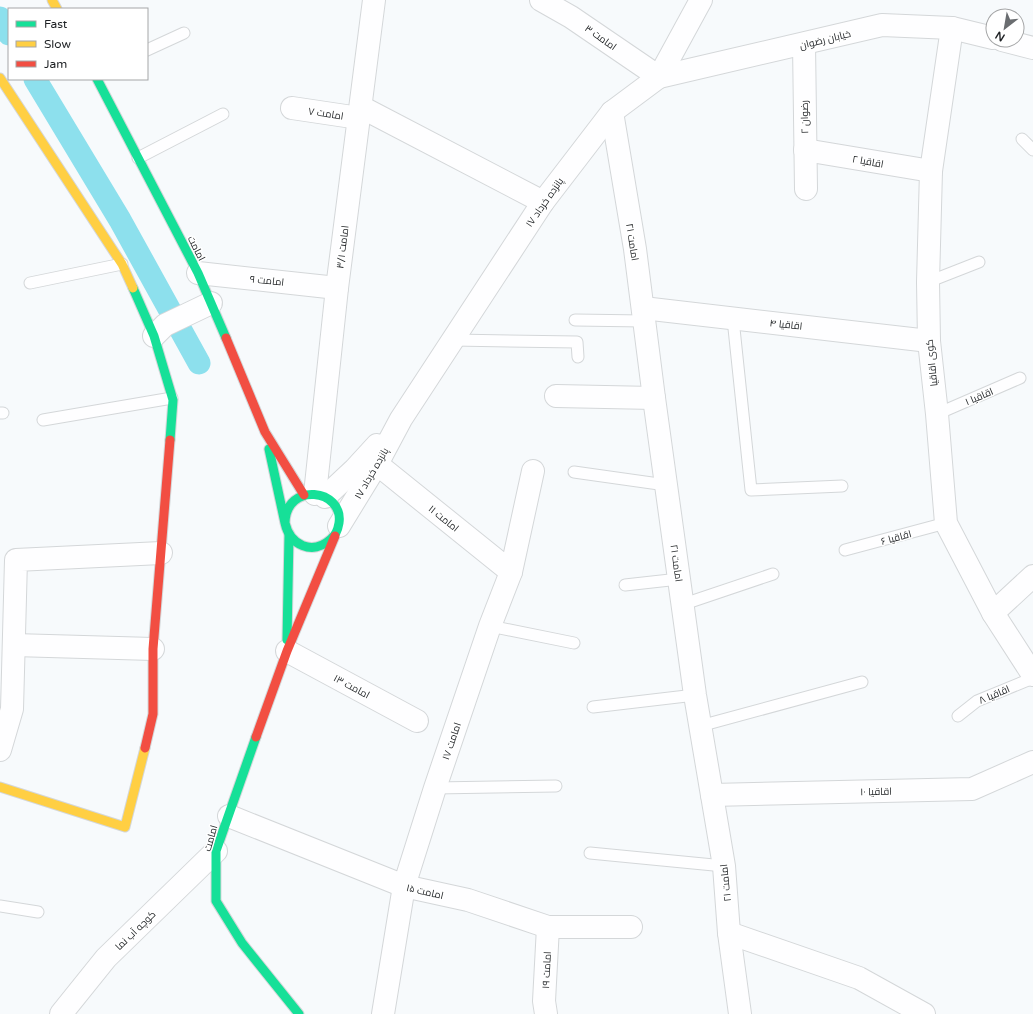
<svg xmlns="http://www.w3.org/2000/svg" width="1033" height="1014" viewBox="0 0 1033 1014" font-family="'Varela Round',Cairo,sans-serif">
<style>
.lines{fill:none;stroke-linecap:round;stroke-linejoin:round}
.canal{stroke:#8de0ed;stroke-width:23}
.lane-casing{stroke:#d4d7d9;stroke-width:13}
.street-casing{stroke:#d4d7d9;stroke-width:24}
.fast-casing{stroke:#d4d7d9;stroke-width:11}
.slow-casing{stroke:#d4d7d9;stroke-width:11}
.jam-casing{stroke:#d4d7d9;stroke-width:11}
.lane{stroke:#fefeff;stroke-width:11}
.street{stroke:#fefeff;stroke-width:22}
.fast{stroke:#16e098;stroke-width:9}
.slow{stroke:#ffcf43;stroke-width:9}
.jam{stroke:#f24e42;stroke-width:9}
.labels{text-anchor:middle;stroke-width:3;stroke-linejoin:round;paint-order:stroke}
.street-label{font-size:10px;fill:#1e2124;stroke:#fff}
</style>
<rect width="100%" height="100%" fill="#f7fafc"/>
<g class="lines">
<g class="canal">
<polyline points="0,18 9,34"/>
<polyline points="35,79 120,220 199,363"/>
</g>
<g class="lane-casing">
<g id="lane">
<polyline points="147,50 184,33"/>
<polyline points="1022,139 1033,150"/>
<polyline points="138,158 223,114"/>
<polyline points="928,282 979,262"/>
<polyline points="30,283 122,264"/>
<polyline points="733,319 751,490 842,486"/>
<polyline points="575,320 644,321"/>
<polyline points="453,340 577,342 578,357"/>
<polyline points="0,413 3,413"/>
<polyline points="937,414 1020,378"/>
<polyline points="43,420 172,398"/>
<polyline points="574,472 666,485"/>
<polyline points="845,550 946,523"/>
<polyline points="625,585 679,579"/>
<polyline points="684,604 773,574"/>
<polyline points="490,626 574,643"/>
<polyline points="593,707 695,695"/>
<polyline points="958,716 977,701 1033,678"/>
<polyline points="700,726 862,682"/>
<polyline points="435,788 556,786"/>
<polyline points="590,853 724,866"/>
<polyline points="0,906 38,912"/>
</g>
</g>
<g class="street-casing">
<g id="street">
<polyline points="541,0 571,17 659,77 882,25 952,28 993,38"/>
<polyline points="952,28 931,171 928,282 929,341 937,414 946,523 993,613 1033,675"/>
<polyline points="1002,40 1033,48"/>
<polyline points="804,44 806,189"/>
<polyline points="361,107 543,202"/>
<polyline points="292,108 359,118"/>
<polyline points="612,112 635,249 654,398 695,695 724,866 729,933 740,1014"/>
<polyline points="805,150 931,171"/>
<polyline points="198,273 337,288"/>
<polyline points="643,308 929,341"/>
<polyline points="154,336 165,325 211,303"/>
<polyline points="556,396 654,398"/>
<polyline points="377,464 511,572"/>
<polyline points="315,494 337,288 374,0"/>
<polyline points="325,497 355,469 377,445"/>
<polyline points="339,526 377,464 401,419 543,202 612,112 659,77 701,0"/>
<polyline points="993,613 1033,576"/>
<polyline points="14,645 153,649"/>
<polyline points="287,651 417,721"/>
<polyline points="0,750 12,709 16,560 161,553"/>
<polyline points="712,795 972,789 1033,762"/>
<polyline points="229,816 404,886 468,900 548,927 631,927"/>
<polyline points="729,933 859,978 924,1014"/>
<polyline points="61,1014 106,958 216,851"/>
<polyline points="383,1014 404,886 435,788 490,626 511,572 533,471"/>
<polyline points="546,1014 544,1001 548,927"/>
</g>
</g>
<g class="fast-casing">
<g id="fast">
<polyline points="97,79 198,273 226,338"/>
<polyline points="133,288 154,336 173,400 170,440"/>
<path d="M 269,449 L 285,523 C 290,545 312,556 331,539 C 336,535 338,529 339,523 C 344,489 286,481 285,523"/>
<polyline points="287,640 289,535"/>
<polyline points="256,737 216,851 216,901 242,943 299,1014"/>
</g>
</g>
<g class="slow-casing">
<g id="slow">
<polyline points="52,0 57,9"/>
<polyline points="0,78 122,264 133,288"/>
<polyline points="0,787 125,827 145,748"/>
</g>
</g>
<g class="jam-casing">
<g id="jam">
<polyline points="226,338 265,432 304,495"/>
<polyline points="256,737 287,651 335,536"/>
<polyline points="145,748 153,714 153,649 170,440"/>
</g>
</g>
<use href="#lane" class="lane"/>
<use href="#street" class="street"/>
<use href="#fast" class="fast"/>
<use href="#slow" class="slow"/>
<use href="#jam" class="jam"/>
</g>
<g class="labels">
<g class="street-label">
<text transform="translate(601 37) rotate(35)" y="4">امامت ۳</text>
<text transform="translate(825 39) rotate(-14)" y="4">خیابان رضوان</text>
<text transform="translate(326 113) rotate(9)" y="4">امامت ۷</text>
<text transform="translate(804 117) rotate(-91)" y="4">رضوان ۲</text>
<text transform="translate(868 161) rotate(10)" y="4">اقاقیا ۲</text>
<text transform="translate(544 202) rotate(-55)" y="4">پانزده خرداد ۱۷</text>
<text transform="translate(633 242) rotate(81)" y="4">امامت ۲۱</text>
<text transform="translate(342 247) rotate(-83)" y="4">امامت ۳/۱</text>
<text transform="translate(197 248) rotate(63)" y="4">امامت</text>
<text transform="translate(267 280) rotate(6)" y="4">امامت ۹</text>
<text transform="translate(786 324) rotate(6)" y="4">اقاقیا ۴</text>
<text transform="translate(931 363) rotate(-96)" y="4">کوی اقاقیا</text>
<text transform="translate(979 396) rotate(-23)" y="4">اقاقیا ۱</text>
<text transform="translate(371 473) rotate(-60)" y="4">پانزده خرداد ۱۷</text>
<text transform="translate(444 518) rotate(39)" y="4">امامت ۱۱</text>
<text transform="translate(896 537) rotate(-15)" y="4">اقاقیا ۶</text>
<text transform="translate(677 563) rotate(82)" y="4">امامت ۲۱</text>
<text transform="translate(352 686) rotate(28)" y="4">امامت ۱۳</text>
<text transform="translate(994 694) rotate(-23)" y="4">اقاقیا ۸</text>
<text transform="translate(451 741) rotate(-71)" y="4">امامت ۱۷</text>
<text transform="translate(876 791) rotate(-1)" y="4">اقاقیا ۱۰</text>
<text transform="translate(210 838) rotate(-74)" y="4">امامت</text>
<text transform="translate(725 883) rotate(-96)" y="4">امامت ۲۱</text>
<text transform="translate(425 891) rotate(13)" y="4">امامت ۱۵</text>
<text transform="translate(135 930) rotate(-44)" y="4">کوچه آب نما</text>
<text transform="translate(546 970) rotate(-87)" y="4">امامت ۱۹</text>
</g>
</g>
<rect x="8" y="8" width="140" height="72" fill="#ffffff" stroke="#a5a6a7"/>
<rect x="16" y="21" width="20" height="6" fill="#16e098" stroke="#a5a6a7"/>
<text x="44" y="28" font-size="12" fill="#1e2124">Fast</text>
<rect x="16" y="41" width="20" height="6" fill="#ffcf43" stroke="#a5a6a7"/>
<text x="44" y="48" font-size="12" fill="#1e2124">Slow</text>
<rect x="16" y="61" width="20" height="6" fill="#f24e42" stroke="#a5a6a7"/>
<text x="44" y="68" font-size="12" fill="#1e2124">Jam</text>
<g transform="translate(1005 28) rotate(211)"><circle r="19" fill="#ffffff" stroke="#a5a6a7"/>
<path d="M0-3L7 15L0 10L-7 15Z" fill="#6a6d70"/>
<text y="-6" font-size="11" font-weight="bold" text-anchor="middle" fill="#1e2124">N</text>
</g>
</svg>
